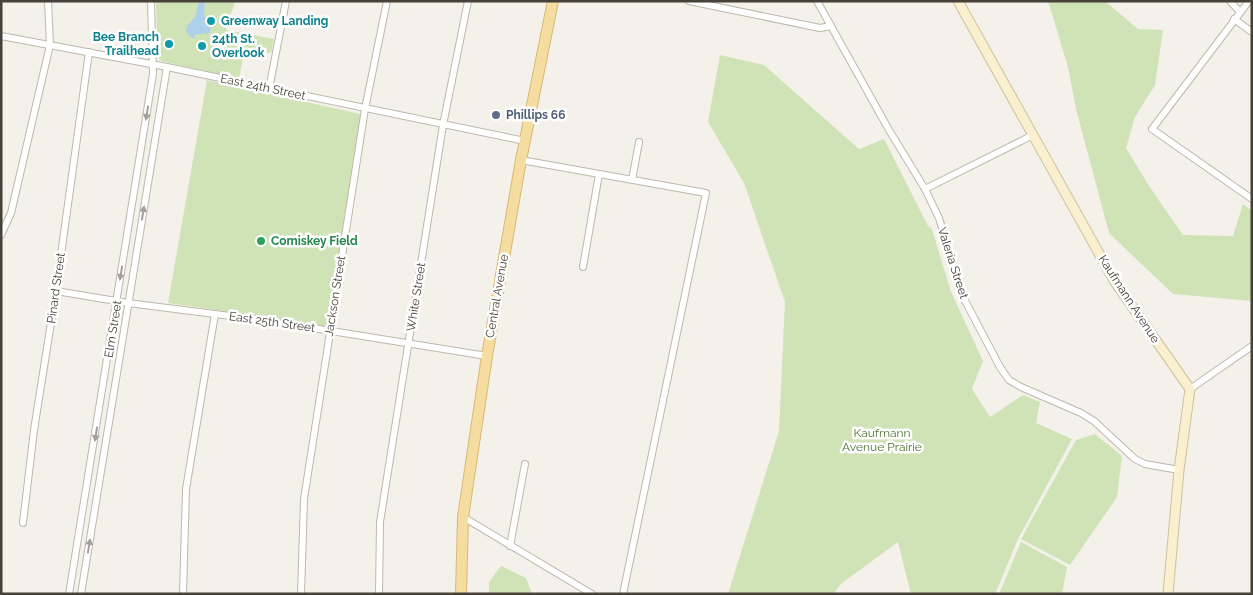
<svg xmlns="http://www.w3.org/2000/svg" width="1253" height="595" viewBox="0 0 1253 595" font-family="Raleway,sans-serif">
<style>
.green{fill:#d0e3b7}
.water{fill:#add1ea}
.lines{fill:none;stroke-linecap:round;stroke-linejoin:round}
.street-casing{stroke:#beb8ad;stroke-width:8}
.secondary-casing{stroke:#cec29e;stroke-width:11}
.primary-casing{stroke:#d9b973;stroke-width:12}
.street{stroke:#fff;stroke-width:6}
.secondary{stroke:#faefce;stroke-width:9}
.primary{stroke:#f5dda2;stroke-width:10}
.oneway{fill:#a3a09c}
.culture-dot{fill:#0f9aa8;stroke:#fff;stroke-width:2}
.service-dot{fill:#5c6f8a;stroke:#fff;stroke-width:2}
.leisure-dot{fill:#2e9e5b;stroke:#fff;stroke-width:2}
.labels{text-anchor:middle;stroke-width:5;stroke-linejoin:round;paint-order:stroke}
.culture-label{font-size:12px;font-weight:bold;fill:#0d838f;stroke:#fff;text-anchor:start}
.street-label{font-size:12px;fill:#474139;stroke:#fff}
.service-label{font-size:12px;font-weight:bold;fill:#4e5e75;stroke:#fff;text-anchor:start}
.leisure-label{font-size:12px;font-weight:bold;fill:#27864d;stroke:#fff;text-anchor:start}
.park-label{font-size:12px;fill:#4b7331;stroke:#fff}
</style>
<rect width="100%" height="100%" fill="#f3f1ea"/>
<g class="green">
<polygon points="156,1 236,1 228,20 226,30 274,39 271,53 245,48 239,79 161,61 158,57"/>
<polygon points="1048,1 1105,1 1138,29 1163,30 1155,85 1135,117 1126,148 1149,186 1183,235 1233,236 1243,204 1252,211 1252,301 1173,294 1109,233 1076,109 1068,67"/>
<polygon points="720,55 764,65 859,149 884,139 928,226 932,229 951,292 983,361 972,389 990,417 1023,395 1040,402 1036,423 1072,439 1018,539 995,594 911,594 898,542 842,583 833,594 728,594 779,431 785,302 744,183 708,122"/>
<polygon points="207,80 365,115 329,330 223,315 223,311 168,303"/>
<polygon points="1095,434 1122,456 1117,497 1070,565 1021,539 1076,440"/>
<polygon points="1021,542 1067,567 1062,594 999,594"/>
<polygon points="501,566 526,578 532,594 489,594 489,582"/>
</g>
<polygon class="water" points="199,1 205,1 204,14 211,29 207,36 207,33 194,35 195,39 189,36 186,30 188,25 195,17"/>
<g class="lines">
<g class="street-casing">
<g id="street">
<polyline points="689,1 820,28 831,26"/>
<polyline points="817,1 889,130 925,189 939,218 962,295 1000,367 1009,380 1021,387 1081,413 1094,421 1135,459 1145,464 1179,470"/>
<polyline points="1230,1 1240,12"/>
<polyline points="1249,1 1152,129 1252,199"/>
<polyline points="1234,19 1252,32"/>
<polyline points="1,36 167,67 525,141"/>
<polyline points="269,89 286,1"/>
<polyline points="521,160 706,193 623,594"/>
<polyline points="632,180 639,142"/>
<polyline points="925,189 1033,135"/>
<polyline points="1,235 11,213 50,45 48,1"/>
<polyline points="583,267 599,174"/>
<polyline points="56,291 128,303 269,321 487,356"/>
<polyline points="1190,389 1252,346"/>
<polyline points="463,517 592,594"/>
<polyline points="23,523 34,430 56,291 89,52"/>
<polyline points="510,546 525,464"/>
<polyline points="69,594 153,74 151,1"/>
<polyline points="81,594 167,67"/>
<polyline points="183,594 186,489 215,314"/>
<polyline points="301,594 304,499 365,109 387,1"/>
<polyline points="379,594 380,522 443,125 468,1"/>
</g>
</g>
<g class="secondary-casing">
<polyline id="secondary" points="958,1 1115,282 1190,389 1179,470 1168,594"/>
</g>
<g class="primary-casing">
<polyline id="primary" points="461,594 463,517 487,356 521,160 553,1"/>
</g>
<use href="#street" class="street"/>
<use href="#secondary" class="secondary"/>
<use href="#primary" class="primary"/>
</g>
<defs><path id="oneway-solid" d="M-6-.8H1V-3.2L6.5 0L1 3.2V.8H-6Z" transform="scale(1.25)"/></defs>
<g class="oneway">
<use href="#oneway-solid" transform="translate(147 113) rotate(99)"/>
<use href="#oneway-solid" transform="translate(143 213) rotate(-81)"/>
<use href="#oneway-solid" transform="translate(121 273) rotate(99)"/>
<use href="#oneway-solid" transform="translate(96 434) rotate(99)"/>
<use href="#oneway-solid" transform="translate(89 546) rotate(-81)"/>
</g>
<g class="culture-dot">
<circle cx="211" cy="21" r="5"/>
<circle cx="169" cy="44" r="5"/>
<circle cx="202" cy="46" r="5"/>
</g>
<circle class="service-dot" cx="496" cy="115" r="5"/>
<circle class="leisure-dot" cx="261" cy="241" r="5"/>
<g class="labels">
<g class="culture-label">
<text x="221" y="25">Greenway Landing</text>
<text x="159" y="41" text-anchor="end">Bee Branch<tspan x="159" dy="14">Trailhead</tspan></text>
<text x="212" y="43">24th St.<tspan x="212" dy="14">Overlook</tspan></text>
</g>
<g class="street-label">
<text transform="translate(263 87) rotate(12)" y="4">East 24th Street</text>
<text transform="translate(953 263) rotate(72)" y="4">Valeria Street</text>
<text transform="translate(56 288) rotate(-82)" y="4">Pinard Street</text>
<text transform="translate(335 296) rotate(-81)" y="4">Jackson Street</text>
<text transform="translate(497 296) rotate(-80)" y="4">Central Avenue</text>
<text transform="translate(416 297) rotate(-81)" y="4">White Street</text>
<text transform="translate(1129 299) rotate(57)" y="4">Kaufmann Avenue</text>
<text transform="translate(272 322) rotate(8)" y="4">East 25th Street</text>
<text transform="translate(113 329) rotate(-81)" y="4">Elm Street</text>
</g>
<g class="service-label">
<text x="506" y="119">Phillips 66</text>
</g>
<g class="leisure-label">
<text x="271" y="245">Comiskey Field</text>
</g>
<g class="park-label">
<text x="882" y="437">Kaufmann<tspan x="882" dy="14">Avenue Prairie</tspan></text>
</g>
</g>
<rect width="1253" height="595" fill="none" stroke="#474139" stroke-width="5"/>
</svg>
